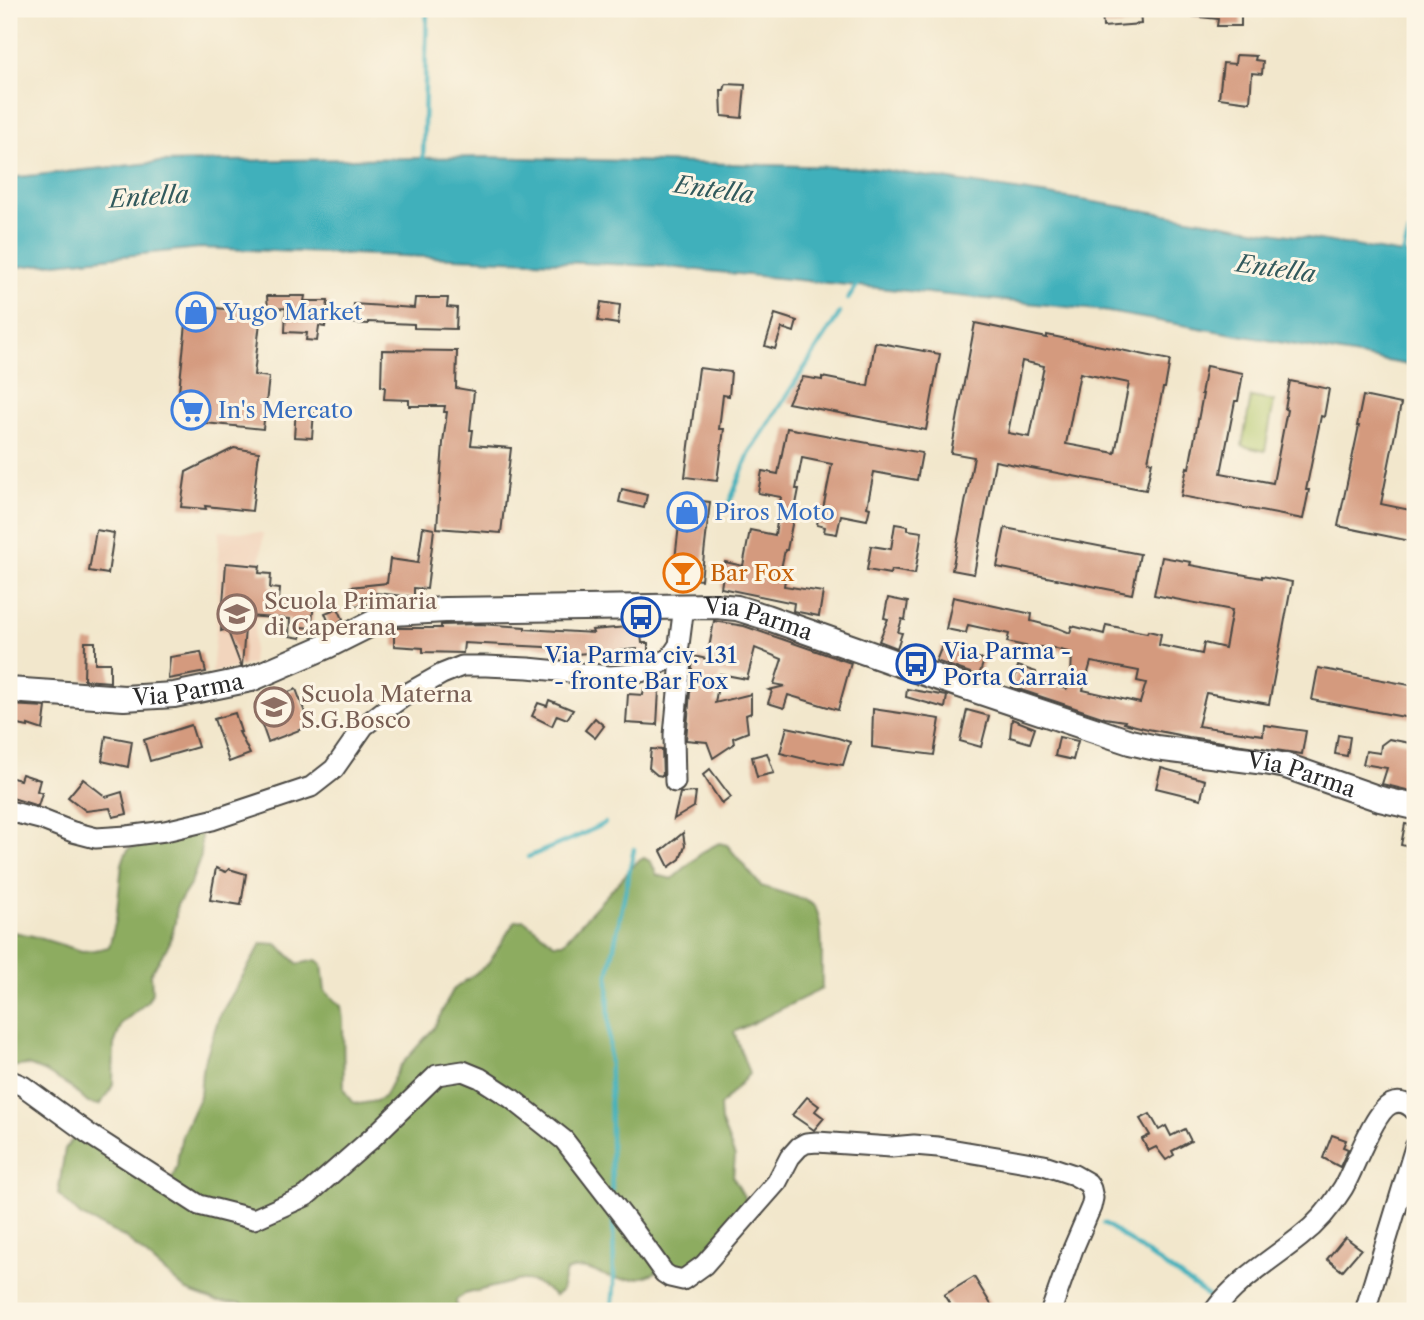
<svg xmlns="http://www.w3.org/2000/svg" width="1424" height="1320" viewBox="0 0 1424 1320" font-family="'Libre Caslon Text',serif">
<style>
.built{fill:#f2d5bd}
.green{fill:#b2c86c;stroke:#6e7a4c;stroke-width:2}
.forest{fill:#8dac60;stroke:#5c6c46;stroke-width:2}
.water{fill:#40b0bb;stroke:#366e73;stroke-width:2}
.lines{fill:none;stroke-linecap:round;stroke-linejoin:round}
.stream{stroke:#40b0bb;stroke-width:4.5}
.building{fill:#d49a7e;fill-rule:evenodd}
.minor-casing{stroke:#494743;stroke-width:23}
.major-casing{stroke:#494743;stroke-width:28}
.minor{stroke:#fff;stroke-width:19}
.major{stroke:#fff;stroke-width:24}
.labels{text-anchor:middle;stroke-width:6;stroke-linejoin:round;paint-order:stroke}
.shop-label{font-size:23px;fill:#366cbe;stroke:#fcf5e5;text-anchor:start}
.food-label{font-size:23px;fill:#c56008;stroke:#fcf5e5;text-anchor:start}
.education-label{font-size:23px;fill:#785e54;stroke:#fcf5e5;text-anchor:start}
.street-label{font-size:23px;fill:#2b2b2b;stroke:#fcf5e5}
.transit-label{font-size:23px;fill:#164399;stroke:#fcf5e5;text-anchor:start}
.water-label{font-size:24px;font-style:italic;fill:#325a5d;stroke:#fcf5e5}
</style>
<rect width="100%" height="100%" fill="#fcf5e5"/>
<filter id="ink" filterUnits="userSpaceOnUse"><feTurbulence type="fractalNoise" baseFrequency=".0143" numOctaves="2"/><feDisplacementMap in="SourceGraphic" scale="14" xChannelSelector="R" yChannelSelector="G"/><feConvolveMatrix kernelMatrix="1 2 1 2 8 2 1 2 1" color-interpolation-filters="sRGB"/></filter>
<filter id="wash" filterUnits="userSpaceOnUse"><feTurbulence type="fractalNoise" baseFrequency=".00686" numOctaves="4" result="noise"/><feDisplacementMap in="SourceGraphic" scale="28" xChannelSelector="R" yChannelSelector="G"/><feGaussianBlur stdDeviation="1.57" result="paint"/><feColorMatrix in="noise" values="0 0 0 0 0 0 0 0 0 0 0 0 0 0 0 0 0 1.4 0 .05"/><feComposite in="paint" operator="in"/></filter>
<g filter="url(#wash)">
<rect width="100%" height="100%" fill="#f2e7cc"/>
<polygon class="built" points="219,531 263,533 252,664 212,673 216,630"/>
<polygon class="green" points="1251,397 1274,401 1265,451 1242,446"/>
<g class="forest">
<polygon points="197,832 201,834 201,856 190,885 177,905 175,923 169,944 151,973 152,993 147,1002 122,1023 114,1045 113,1084 109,1093 99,1105 88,1103 69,1086 44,1071 28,1065 9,1067 9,931 33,936 82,951 95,950 109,947 116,920 122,864 125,855 129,848"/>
<path d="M 719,843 L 727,845 L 761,886 L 805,900 C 809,902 811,903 814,906 C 825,920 821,971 822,989 L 734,1032 L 749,1074 L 720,1106 L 721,1121 L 735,1157 L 733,1177 L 747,1202 L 696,1261 L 683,1270 L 667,1265 C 653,1276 633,1282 614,1278 C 594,1274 588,1264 566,1271 L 561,1291 L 555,1296 C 544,1288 534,1279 521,1280 L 465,1294 L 456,1300 L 457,1311 L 253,1311 L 241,1303 L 217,1302 L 187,1291 L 126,1238 L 81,1216 L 58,1194 L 65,1149 L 76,1135 L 167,1191 L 177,1167 L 178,1156 L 182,1135 L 200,1096 L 202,1070 L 219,1017 L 262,943 L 277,944 L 298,964 L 316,960 L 322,964 L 325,991 L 341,1006 L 343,1020 L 344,1090 L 352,1102 L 359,1104 L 376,1101 L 384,1097 L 400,1066 L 434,1028 L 453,990 L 488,964 L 515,921 L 524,920 L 554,943 L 563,943 L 637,862 L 644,858 L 651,862 L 657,875 L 672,879 L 704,851 Z"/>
</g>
<polygon class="water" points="486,157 871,168 1088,201 1415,256 1415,366 1097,310 658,266 200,248 9,268 9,178 161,162"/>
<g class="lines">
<g class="stream">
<polyline points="423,162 427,9"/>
<polyline points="1411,225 1415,193"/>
<polyline points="1402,259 1409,233"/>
<polyline points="848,299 859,282"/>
<polyline points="728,506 749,454 840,313"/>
<polyline points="528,857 581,835 605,823"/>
<polyline points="612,1191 608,976 634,849"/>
<polyline points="1104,1223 1215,1301"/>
<polyline points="612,1311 614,1286 613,1214"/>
</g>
</g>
<g id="blocks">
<g class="building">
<polygon points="1102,9 1140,9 1141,24 1103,27"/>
<polygon points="1193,9 1241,9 1241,26 1217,26 1218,19 1192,16"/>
<polygon points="1236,55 1256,56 1255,60 1263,61 1262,74 1252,73 1250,102 1219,98 1223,63 1235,64"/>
<polygon points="726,84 745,85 742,118 722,116 721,90 724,90"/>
<polygon points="267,296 305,296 304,301 328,301 325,327 319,326 317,341 306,340 307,333 285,332 286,308 268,309"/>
<polygon points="415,298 448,298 447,307 457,308 456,329 414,328 414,324 368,322 368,324 352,323 354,304 414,308"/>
<polygon points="601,302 620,305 618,324 598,321"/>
<polygon points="188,305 261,313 254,375 269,377 263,429 176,420"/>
<polygon points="775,314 797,321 794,332 782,328 775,349 765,346"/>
<path d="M 975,323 L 1047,338 L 1047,335 L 1170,360 L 1165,388 L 1163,388 L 1148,461 L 1152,462 L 1146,490 L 995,461 L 974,574 L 952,570 L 974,457 L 951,453 ZM 1022,361 L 1044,366 L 1030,437 L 1008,433 ZM 1080,373 L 1129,383 L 1115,453 L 1066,444 Z"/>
<polygon points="875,342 940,354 926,430 788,403 793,392 803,377 822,380 822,377 868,386"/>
<polygon points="382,350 457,351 456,388 474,391 470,430 473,430 471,445 511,448 501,533 437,528 443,443 447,412 444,412 445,406 409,406 409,400 384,399 385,387 381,386"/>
<polygon points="1206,366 1243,373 1238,401 1235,401 1221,473 1273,483 1287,410 1285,409 1290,381 1329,389 1324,417 1321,416 1306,490 1309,490 1303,519 1181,496 1187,467 1189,468 1203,394 1201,394"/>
<polygon points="699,368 731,372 729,396 723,395 719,429 724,429 717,481 685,477"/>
<polygon points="1363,396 1401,404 1381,504 1415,511 1415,542 1338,526 1359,426 1357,426"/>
<polygon points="296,409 314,411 312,438 294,437"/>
<polygon points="787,428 922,453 917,480 874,472 867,507 870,508 867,520 841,515 837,534 824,532 825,527 817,525 820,508 823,509 832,464 802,458 796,489 799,489 787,550 785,550 780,573 786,574 784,586 823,592 819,616 793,611 794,603 721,588 725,562 743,566 750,530 775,535 781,497 758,493 762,471 778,474"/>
<polygon points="234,448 259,452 252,511 205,506 206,509 181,507 186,472"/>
<polygon points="622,489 647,495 644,508 619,502"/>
<polygon points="682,499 710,502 701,580 673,577"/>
<polygon points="895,524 908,526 908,530 922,532 915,574 891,570 890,574 867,570 871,546 891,549"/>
<polygon points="423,527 434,529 427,589 414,588 414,597 376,593 377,604 351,606 350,587 387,583 390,559 418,563"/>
<polygon points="1005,528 1140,554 1132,594 997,567"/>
<polygon points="96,530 114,533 108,574 89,571"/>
<path d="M 1162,557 L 1191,562 L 1190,565 L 1262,578 L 1262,576 L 1292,582 L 1269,704 L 1206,693 L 1198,726 L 1263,735 L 1264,725 L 1306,731 L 1302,754 L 1189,737 L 1148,729 L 1124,723 L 1125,721 L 1105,718 L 1012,687 L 1018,666 L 1036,672 L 1036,675 L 1044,677 L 1043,683 L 1067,689 L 1071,676 L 1072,653 L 1053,648 L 1040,647 L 1039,649 L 1007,642 L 1009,634 L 968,625 L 966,633 L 946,629 L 953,597 L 1032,614 L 1031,621 L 1058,628 L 1070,633 L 1072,626 L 1104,634 L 1106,625 L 1147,633 L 1148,631 L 1161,634 L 1159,645 L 1202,654 L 1204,643 L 1225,648 L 1232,610 L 1154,595 ZM 1091,662 L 1139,671 L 1137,681 L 1146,683 L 1140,703 L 1083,690 Z"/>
<polygon points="226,563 260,566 259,573 271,574 270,588 280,589 279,601 314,604 311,628 302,627 301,638 289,636 290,619 246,616 242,666 241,666 227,629 221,631"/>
<polygon points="888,598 908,602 905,620 902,619 898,632 902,633 897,648 879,641 888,619 884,618"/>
<polygon points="338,608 343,619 340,621 341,622 331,628 325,613"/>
<polygon points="714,621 744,626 851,663 838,710 788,695 784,708 768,703 772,691 769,690 785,686 774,684 782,659 755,648 747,679 720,674 715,703 751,694 751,713 746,715 748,732 733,738 734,744 713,758 707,742 686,740 693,656 707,659"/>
<polygon points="480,624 525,627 525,629 593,633 592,630 640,626 642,643 648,643 648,656 636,660 637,649 576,654 564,652 564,648 464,643 463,653 423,652 423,648 394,646 394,629 397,628 441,628 441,625"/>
<polygon points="85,642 95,642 95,663 110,663 110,682 84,680"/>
<polygon points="942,646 984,660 979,676 936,661"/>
<polygon points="201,652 206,672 168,679 170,657"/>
<polygon points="1318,668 1415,686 1415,719 1312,700"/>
<polygon points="296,689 310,726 268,742 255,705"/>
<polygon points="644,689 659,690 657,725 626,723 628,694 643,695"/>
<polygon points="907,689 947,696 945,708 906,697"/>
<polygon points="549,700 573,710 567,719 557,715 552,726 532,716 538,703 547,706"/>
<polygon points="9,705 46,707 43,730 28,725 28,727 9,723"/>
<polygon points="873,709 940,719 934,755 872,747"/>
<polygon points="967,710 989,716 981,747 960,741"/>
<polygon points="235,713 241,732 239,732 250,754 229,762 214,719"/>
<polygon points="595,718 604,726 595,738 585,730"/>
<polygon points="1012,719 1035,728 1030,743 1010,737"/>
<polygon points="191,725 198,747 150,761 144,740"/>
<polygon points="787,727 838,738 850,742 843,765 814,760 813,761 780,753"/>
<polygon points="1338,735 1350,737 1347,756 1335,754"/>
<polygon points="106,736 132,741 128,767 102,761"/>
<polygon points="1059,737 1078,741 1073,760 1055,756"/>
<polygon points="1389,739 1415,744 1410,776 1415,777 1415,792 1382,784 1387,768 1363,764 1366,751 1380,753 1381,745"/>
<polygon points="651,749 662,750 663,776 657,775 649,768"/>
<polygon points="767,753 774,773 757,777 752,757"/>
<polygon points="1161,768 1205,780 1201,799 1156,788"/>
<polygon points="710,769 731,797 722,804 703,775"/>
<polygon points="22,774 40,780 37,791 42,793 38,806 9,797 9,777 20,780"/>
<polygon points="83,779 106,797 122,792 127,814 113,817 110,808 86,811 68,797"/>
<polygon points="696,792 694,807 674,819 680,793"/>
<polygon points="1405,824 1415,826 1415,848 1401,845"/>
<polygon points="683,833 685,846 680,859 669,867 661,851"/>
<polygon points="216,868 226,872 229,869 246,874 241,905 210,900"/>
<polygon points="807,1097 819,1106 815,1111 824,1118 814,1130 792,1115"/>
<polygon points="1150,1114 1159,1130 1166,1126 1171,1136 1185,1129 1191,1141 1172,1151 1174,1155 1166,1160 1156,1147 1148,1151 1142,1139 1150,1135 1140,1119"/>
<polygon points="1332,1135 1346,1140 1343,1147 1348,1149 1340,1167 1323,1158"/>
<polygon points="1345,1237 1361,1249 1342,1271 1327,1259"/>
<polygon points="974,1277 995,1311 954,1311 944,1295"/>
</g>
</g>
</g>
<g filter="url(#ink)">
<use href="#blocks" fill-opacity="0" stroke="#494743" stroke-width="2"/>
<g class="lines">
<g class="minor-casing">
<g id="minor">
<polyline points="675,782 674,735 681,661 678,647"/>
<polyline points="9,811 40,819 73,832 96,838 127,836 165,831 212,820 311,787 334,769 364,726 386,709 410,692 442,674 462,666 486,666 528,668 610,676 634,674 650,669 670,658 679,645 684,606"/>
<polyline points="9,1080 23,1086 89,1134 199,1205 254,1219 306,1196 371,1139 437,1075 463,1071 480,1078 511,1098 564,1140 632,1228 664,1273 670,1277 683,1280 704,1265 777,1182 790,1157 799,1147 806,1143 817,1142 891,1147 914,1145 938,1147 1044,1165 1074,1175 1088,1183 1091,1189 1093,1198 1091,1207 1073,1249 1051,1311"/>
<path d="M 1214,1311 C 1237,1280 1270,1261 1300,1237 C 1317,1224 1332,1206 1343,1188 C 1354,1170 1373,1112 1391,1104 C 1400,1100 1409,1104 1415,1111"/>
<polyline points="1365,1311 1415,1147"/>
</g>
</g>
<g class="major-casing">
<g id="major">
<path id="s1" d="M 9,690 L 124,698 L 174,695 L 251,679 L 327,646 L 393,613 L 445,610 L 716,606 L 737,608 L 766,617 L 930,675 L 1130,742 L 1156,748 L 1265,762 L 1286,766 L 1380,799 L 1415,807"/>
</g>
</g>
<use href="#minor" class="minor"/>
<use href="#major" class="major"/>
</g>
</g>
<defs>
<g id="shop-ring" transform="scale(2.0125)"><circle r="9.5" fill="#fcf5e5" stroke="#3f7fe0" stroke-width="1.5"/><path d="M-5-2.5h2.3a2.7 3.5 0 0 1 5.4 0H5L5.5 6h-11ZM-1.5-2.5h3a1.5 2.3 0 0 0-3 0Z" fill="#3f7fe0"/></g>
<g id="supermarket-ring" transform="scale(2.0125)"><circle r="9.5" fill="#fcf5e5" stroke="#3f7fe0" stroke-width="1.5"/><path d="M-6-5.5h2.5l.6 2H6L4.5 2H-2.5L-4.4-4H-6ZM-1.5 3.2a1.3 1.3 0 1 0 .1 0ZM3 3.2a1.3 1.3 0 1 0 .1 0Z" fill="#3f7fe0"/></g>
<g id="bar-ring" transform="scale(2.0125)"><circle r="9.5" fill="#fcf5e5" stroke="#e8710a" stroke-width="1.5"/><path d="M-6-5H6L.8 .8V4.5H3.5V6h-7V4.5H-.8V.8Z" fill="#e8710a"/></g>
<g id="school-ring" transform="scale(2.0125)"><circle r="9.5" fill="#fcf5e5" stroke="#8d6e63" stroke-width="1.5"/><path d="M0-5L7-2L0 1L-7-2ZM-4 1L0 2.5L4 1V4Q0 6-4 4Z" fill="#8d6e63"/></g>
<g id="bus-ring" transform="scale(2.0125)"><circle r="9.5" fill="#fcf5e5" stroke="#1a4fb4" stroke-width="1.5"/><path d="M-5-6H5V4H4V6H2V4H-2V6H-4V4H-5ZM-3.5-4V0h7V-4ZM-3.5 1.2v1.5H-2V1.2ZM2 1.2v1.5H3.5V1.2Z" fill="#1a4fb4"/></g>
</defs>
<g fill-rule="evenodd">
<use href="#shop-ring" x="196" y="312"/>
<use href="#supermarket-ring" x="191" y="410"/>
<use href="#shop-ring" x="687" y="512"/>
<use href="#bar-ring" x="683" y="573"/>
<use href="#school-ring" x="237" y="614"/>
<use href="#bus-ring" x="641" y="617"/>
<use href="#bus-ring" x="916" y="664"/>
<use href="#school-ring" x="274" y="707"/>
</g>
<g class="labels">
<g class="shop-label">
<text x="223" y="320">Yugo Market</text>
<text x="218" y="418">In's Mercato</text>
<text x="714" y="520">Piros Moto</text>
</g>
<g class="food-label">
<text x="710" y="581">Bar Fox</text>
</g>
<g class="education-label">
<text x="264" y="609">Scuola Primaria<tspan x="264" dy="26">di Caperana</tspan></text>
<text x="301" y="702">Scuola Materna<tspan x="301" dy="26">S.G.Bosco</tspan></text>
</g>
<g class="street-label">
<text dy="8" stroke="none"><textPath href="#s1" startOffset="768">Via Parma</textPath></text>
<text dy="8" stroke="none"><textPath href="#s1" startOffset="180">Via Parma</textPath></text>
<text dy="8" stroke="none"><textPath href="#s1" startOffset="1335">Via Parma</textPath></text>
</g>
<g class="transit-label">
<text x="943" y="659">Via Parma -<tspan x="943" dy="26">Porta Carraia</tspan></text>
<text x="641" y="663" text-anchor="middle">Via Parma civ. 131<tspan x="641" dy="26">- fronte Bar Fox</tspan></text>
</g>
<g class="water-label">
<text transform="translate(714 190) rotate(8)" y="8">Entella</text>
<text transform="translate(149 197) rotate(-4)" y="8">Entella</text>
<text transform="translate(1276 269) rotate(8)" y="8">Entella</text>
</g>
</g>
<rect width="1424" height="1320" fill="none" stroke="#fcf5e5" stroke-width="35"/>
</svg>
